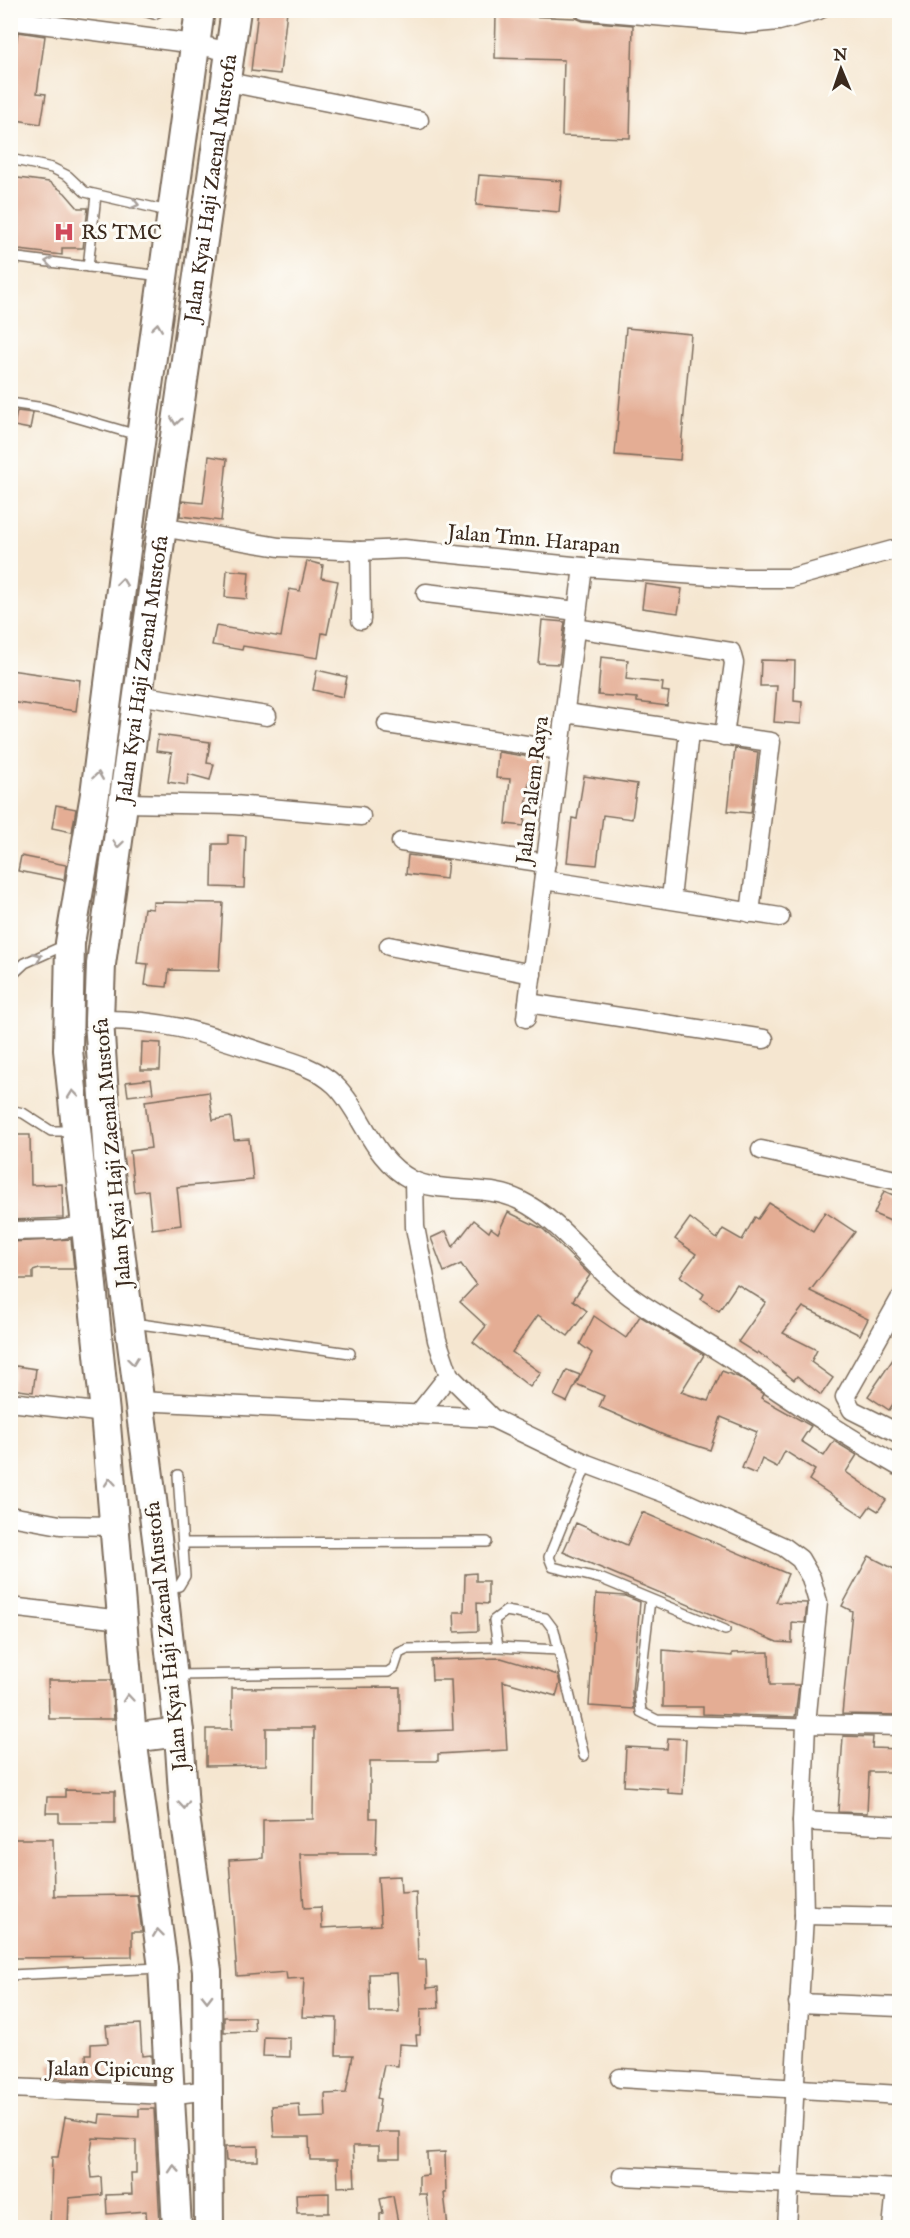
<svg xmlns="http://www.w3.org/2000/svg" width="910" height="2238" viewBox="0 0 910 2238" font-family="'IM FELL English',serif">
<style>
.building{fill:#e4ad94;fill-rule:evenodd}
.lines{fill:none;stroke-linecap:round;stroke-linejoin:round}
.service-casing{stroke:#7c6c5c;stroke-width:12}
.minor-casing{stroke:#7c6c5c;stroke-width:21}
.primary-casing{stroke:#7c6c5c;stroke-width:32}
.service{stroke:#fff;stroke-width:9}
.minor{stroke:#fff;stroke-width:18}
.primary{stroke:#fff;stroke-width:28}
.oneway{stroke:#a79f9a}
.labels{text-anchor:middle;stroke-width:6;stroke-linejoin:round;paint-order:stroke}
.street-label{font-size:21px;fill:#3b2a1e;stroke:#fdfcf7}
.poi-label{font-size:21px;fill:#3b2a1e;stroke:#fdfcf7;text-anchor:start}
</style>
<rect width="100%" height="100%" fill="#fdfcf7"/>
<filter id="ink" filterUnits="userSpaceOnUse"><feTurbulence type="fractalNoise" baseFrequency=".0167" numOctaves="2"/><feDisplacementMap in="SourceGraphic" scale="12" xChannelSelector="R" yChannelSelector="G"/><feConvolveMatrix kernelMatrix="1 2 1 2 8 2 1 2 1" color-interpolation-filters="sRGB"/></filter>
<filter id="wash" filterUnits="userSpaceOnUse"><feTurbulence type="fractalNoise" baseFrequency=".008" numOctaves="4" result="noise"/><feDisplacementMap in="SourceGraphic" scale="24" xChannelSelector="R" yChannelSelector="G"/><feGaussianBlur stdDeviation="1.35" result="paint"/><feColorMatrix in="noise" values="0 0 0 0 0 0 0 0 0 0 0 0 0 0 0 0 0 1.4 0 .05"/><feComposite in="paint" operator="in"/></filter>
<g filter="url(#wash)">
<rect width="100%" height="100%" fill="#f5e6d0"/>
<g id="blocks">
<g class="building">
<polygon points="258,10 287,10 280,74 251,71"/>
<polygon points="496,15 576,18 583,21 633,25 630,138 562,136 564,60 495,58"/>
<polygon points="18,32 45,36 37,93 46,94 41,124 10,119 10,82"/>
<polygon points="479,175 562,181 559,212 476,205"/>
<polygon points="10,177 49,182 65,193 78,208 88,208 83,248 62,248 62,255 10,249"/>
<polygon points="626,328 691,334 680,460 615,455"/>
<polygon points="17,411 33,413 30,429 14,426"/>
<polygon points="209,456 227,459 221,521 180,516 182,501 203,503"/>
<polygon points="307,561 323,565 321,578 338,581 327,634 322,633 318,658 243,646 242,650 212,645 216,626 281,637 289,589 300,591"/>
<polygon points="227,570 249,572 247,599 225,597"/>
<polygon points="645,584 682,589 678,613 642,608"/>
<polygon points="542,620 565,622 559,664 538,663"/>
<polygon points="601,657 628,660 626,679 663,683 662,691 669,692 667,706 637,702 637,698 598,695"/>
<polygon points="761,660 795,661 794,701 802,702 801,724 774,722 777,686 760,686"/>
<polygon points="10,670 80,680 76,711 10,702"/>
<polygon points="317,670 347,677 343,697 313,690"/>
<polygon points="158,735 210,742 207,763 214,764 210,780 188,774 187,785 168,782 172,753 156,751"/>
<polygon points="735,748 758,752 751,813 728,811"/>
<polygon points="498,752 537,758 535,781 529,781 524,826 506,824 510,779 496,778"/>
<polygon points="584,776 637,784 632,819 603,815 597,865 567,862 572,818 577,819"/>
<polygon points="56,805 76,809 72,832 52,828"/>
<polygon points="228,835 246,836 244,888 212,887 213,844 228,844"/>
<polygon points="408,855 448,860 446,879 406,874"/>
<polygon points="21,856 66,865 64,880 18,871"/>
<polygon points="153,902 223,903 219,971 169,970 167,987 145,985 148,964 137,963 144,908 153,909"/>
<polygon points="142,1042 161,1043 160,1070 141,1070"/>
<polygon points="151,1079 153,1093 128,1096 126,1082"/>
<polygon points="209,1092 213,1120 231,1117 234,1140 249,1139 253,1180 177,1187 181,1225 152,1229 148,1190 134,1192 130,1151 151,1148 145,1101"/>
<polygon points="10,1135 30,1135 31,1185 62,1184 63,1218 10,1220"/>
<polygon points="884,1191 900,1198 900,1225 874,1214"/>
<polygon points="769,1203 813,1231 825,1212 855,1232 810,1291 868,1319 860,1335 803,1307 783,1333 817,1350 811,1362 833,1378 821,1395 797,1376 794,1380 758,1352 757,1354 738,1342 766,1302 737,1284 719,1311 701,1299 704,1294 680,1276 696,1254 675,1239 690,1218 717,1239 723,1229 742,1240 755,1217 758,1219"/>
<polygon points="508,1212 543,1229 590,1275 573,1300 587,1311 568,1336 538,1315 512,1352 541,1373 530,1387 473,1342 486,1326 460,1302 476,1285 461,1264 444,1272 431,1238 446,1231 453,1247 474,1220 489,1232 491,1228 498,1233"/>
<polygon points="71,1239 74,1269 39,1269 33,1271 33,1279 12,1279 10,1242"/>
<polygon points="594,1316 626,1338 640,1316 704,1355 681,1392 708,1401 722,1371 738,1377 763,1394 761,1398 811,1426 801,1441 824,1456 834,1441 857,1455 846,1472 886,1500 878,1511 870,1506 863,1516 809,1480 815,1470 785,1451 777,1467 762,1459 756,1474 742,1468 757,1432 721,1417 710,1450 666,1436 599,1407 604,1396 576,1384 592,1353 580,1344"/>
<polygon points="900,1349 900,1394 889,1410 868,1396"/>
<polygon points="16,1366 36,1369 33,1392 12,1389"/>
<polygon points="567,1370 580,1375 567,1402 554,1396"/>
<polygon points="642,1512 788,1574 776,1602 807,1603 805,1623 792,1622 792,1643 777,1642 563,1552 576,1523 627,1545"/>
<polygon points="869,1556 900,1572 900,1715 842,1714 852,1611 842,1606"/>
<polygon points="476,1573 476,1581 488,1581 488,1604 477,1603 478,1631 455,1632 454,1612 464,1612 465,1574"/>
<polygon points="596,1594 625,1596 640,1602 632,1692 634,1709 589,1706"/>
<polygon points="663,1650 732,1656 732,1653 769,1652 770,1685 799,1685 795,1717 703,1714 703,1707 663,1707"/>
<path d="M 501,1658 L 558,1675 L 560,1683 L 556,1696 L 503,1681 L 507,1750 L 438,1754 L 438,1761 L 370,1761 L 370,1818 L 377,1818 L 376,1854 L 300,1854 L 304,1908 L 321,1907 L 322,1928 L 381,1925 L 378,1877 L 400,1876 L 401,1893 L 416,1892 L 418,1960 L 426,1960 L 427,1988 L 438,1987 L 439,2008 L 421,2009 L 420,2035 L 416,2035 L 417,2045 L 399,2044 L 398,2066 L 384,2065 L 377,2098 L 380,2099 L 376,2132 L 400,2132 L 400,2158 L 379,2158 L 379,2146 L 353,2146 L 355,2186 L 338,2187 L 337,2160 L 310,2160 L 309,2137 L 274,2137 L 272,2106 L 299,2104 L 300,2118 L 326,2117 L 325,2094 L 346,2093 L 353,2055 L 336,2055 L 337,2018 L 302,2017 L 304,1978 L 287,1979 L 286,1972 L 237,1976 L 229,1860 L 263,1858 L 263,1820 L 313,1819 L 314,1728 L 266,1728 L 266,1765 L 206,1766 L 206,1729 L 232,1729 L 232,1688 L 400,1687 L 400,1732 L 453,1730 L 451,1680 L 432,1680 L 431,1660 ZM 397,1973 L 399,2012 L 370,2012 L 369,1974 Z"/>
<polygon points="48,1680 111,1680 114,1719 49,1719"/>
<polygon points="843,1736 873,1737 872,1748 900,1749 900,1772 869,1772 867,1813 838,1812"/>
<polygon points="668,1738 686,1739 683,1794 668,1793 668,1789 624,1786 626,1747 667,1749"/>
<polygon points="65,1790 115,1791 115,1823 59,1823 59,1813 46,1813 47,1797 65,1797"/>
<polygon points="10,1839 53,1839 54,1896 137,1895 142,1932 132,1932 132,1957 10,1958"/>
<polygon points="224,2017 254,2017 255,2031 224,2032"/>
<polygon points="140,2024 142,2056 151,2055 153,2083 49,2078 49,2064 87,2063 86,2054 91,2054 91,2044 108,2043 106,2026"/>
<polygon points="264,2037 290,2038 290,2057 263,2056"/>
<polygon points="139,2109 154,2109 160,2224 147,2225 146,2211 107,2214 106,2195 132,2194 131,2173 136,2173 136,2140 93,2138 90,2157 92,2178 101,2177 102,2195 69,2198 68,2228 50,2228 52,2157 58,2157 65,2117 99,2123 100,2114 139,2116"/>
<polygon points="258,2146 258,2161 226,2161 225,2147"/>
<polygon points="445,2152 446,2193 444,2193 448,2228 430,2228 426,2194 419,2194 419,2176 428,2175 427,2153"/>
<polygon points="329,2193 329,2213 297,2213 296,2194"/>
<polygon points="393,2196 399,2228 380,2228 380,2214 383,2213 380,2199"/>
</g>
</g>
</g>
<g filter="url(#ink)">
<use href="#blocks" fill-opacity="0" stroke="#7c6c5c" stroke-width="1.5"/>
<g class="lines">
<g class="service-casing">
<g id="service">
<polyline points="140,10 154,14 162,10"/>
<polyline points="10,159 52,168 68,176 85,192 168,211"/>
<polyline points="10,257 161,276"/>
<polyline points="88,267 96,195"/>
<polyline points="10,403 44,408 137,435"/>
<polyline points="10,977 25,963 65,945"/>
<polyline points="10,1110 23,1113 51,1131 74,1131"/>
<polyline points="133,1323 350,1353"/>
<polyline points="587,1464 549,1557 553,1567 602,1579 725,1630"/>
<polyline points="183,1543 487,1542"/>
<polyline points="166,1590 179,1586 185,1576 178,1475"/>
<polyline points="650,1600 639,1693 641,1712 657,1720 806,1724"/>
<polyline points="498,1647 559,1650"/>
<polyline points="176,1675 388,1672 394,1668 399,1653 408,1649 498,1647 494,1620 506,1611 545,1618 554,1630 584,1756"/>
<polyline points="10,1975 160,1968"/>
</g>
</g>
<g class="minor-casing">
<g id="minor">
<polyline points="584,10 748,24 779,21 819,10"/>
<polyline points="10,20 195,44 230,52"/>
<polyline points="228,82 419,120"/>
<polyline points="161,527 279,547 360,551 404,549 583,567 740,578 791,578 900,548"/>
<polyline points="360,551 361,620"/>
<polyline points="426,593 577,611"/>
<polyline points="575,628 731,652 734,663 724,736"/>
<polyline points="138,695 267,716"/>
<polyline points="565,713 771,742 750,913"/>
<polyline points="387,724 560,750"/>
<polyline points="123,803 234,805 361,816"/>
<polyline points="401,842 546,863"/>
<polyline points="544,880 780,917"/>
<polyline points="671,899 689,732"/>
<polyline points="389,946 532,974"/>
<polyline points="528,1003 764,1039"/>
<polyline points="526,1018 583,567"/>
<path d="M 99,1020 C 163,1019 203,1033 261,1052 C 286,1060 315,1066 335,1085 C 363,1112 371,1159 412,1180 C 440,1194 487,1184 519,1200 C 564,1222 591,1267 630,1296 C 663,1320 698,1337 731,1359 C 786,1397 842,1434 900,1467"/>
<polyline points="761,1150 900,1181"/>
<polyline points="414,1181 415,1227 437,1340 449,1375 492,1418 587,1464 667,1494 784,1547 800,1559 811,1578 818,1602 806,1724 802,1821 804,1915 787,2228"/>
<polyline points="10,1231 57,1230 86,1225"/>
<polyline points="900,1299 845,1397 852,1410 900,1434"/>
<polyline points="138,1401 492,1418"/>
<polyline points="10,1402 105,1413"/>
<polyline points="419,1413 449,1375"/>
<polyline points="10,1516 60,1525 114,1526"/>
<polyline points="10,1607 121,1620"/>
<polyline points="806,1724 900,1726"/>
<polyline points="802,1821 900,1826"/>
<polyline points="804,1915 900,1917"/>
<polyline points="798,2003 900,2007"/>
<polyline points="620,2078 900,2095"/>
<polyline points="10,2088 168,2095 209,2090"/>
<polyline points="622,2176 900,2189"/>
<polyline points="892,2228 896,2189"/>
</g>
</g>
<g class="primary-casing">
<g id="primary">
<polyline points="132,1738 179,1732"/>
<polyline points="177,2228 163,1967 132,1738 105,1413 68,1050 70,943 95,794 134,487 200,10"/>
<path id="s1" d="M 209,2228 L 207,1971 L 184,1809 L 179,1732 L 160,1562 L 108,1157 L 99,1020 L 101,964 L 138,695 L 236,10"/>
</g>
</g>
<use href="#service" class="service"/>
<use href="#minor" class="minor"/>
<use href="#primary" class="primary"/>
</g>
<defs><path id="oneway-chevron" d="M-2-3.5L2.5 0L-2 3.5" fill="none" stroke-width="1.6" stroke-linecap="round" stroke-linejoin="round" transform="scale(1.5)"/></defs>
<g class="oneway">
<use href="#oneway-chevron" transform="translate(135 204) rotate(13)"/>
<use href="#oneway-chevron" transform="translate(49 262) rotate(-172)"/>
<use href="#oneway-chevron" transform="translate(157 327) rotate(-82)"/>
<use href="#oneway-chevron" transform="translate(176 421) rotate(98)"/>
<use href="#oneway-chevron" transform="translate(122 582) rotate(-83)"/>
<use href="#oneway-chevron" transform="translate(98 776) rotate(-82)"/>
<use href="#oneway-chevron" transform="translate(118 844) rotate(98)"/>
<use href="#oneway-chevron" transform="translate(38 957) rotate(-23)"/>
<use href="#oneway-chevron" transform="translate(73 1094) rotate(-96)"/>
<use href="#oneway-chevron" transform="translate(133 1361) rotate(82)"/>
<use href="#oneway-chevron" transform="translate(110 1482) rotate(-95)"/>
<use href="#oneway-chevron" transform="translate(128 1698) rotate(-95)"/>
<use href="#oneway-chevron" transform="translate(184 1805) rotate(85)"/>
<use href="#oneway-chevron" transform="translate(158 1933) rotate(-97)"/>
<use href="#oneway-chevron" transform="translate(207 1998) rotate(89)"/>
<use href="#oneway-chevron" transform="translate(174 2169) rotate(-94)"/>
</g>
</g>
<defs>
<g id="hospital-bare" transform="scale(1.62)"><path d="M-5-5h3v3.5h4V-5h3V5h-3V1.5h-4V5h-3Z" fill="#d1495b" stroke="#fdfcf7" stroke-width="2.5" paint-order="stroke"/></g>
</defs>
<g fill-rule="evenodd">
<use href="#hospital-bare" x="64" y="232"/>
</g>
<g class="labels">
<g class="street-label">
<text dy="7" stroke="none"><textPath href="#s1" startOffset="2054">Jalan Kyai Haji Zaenal Mustofa</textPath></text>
<text transform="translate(534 539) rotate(5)" y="7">Jalan Tmn. Harapan</text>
<text dy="7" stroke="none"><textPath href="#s1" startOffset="1568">Jalan Kyai Haji Zaenal Mustofa</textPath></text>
<text transform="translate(532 790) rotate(-83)" y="7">Jalan Palem Raya</text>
<text transform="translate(112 1153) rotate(-95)" y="7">Jalan Kyai Haji Zaenal Mustofa</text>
<text transform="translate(166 1636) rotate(-96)" y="7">Jalan Kyai Haji Zaenal Mustofa</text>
<text transform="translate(110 2069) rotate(1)" y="7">Jalan Cipicung</text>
</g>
<g class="poi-label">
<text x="81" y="239">RS TMC</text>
</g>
</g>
<rect width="910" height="2238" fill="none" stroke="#fdfcf7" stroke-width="36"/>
<g transform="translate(841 69) rotate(358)" stroke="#fdfcf7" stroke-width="4.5" paint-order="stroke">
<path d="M0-4.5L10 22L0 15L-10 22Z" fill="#3b2a1e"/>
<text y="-9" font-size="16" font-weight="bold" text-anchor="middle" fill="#3b2a1e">N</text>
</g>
</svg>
